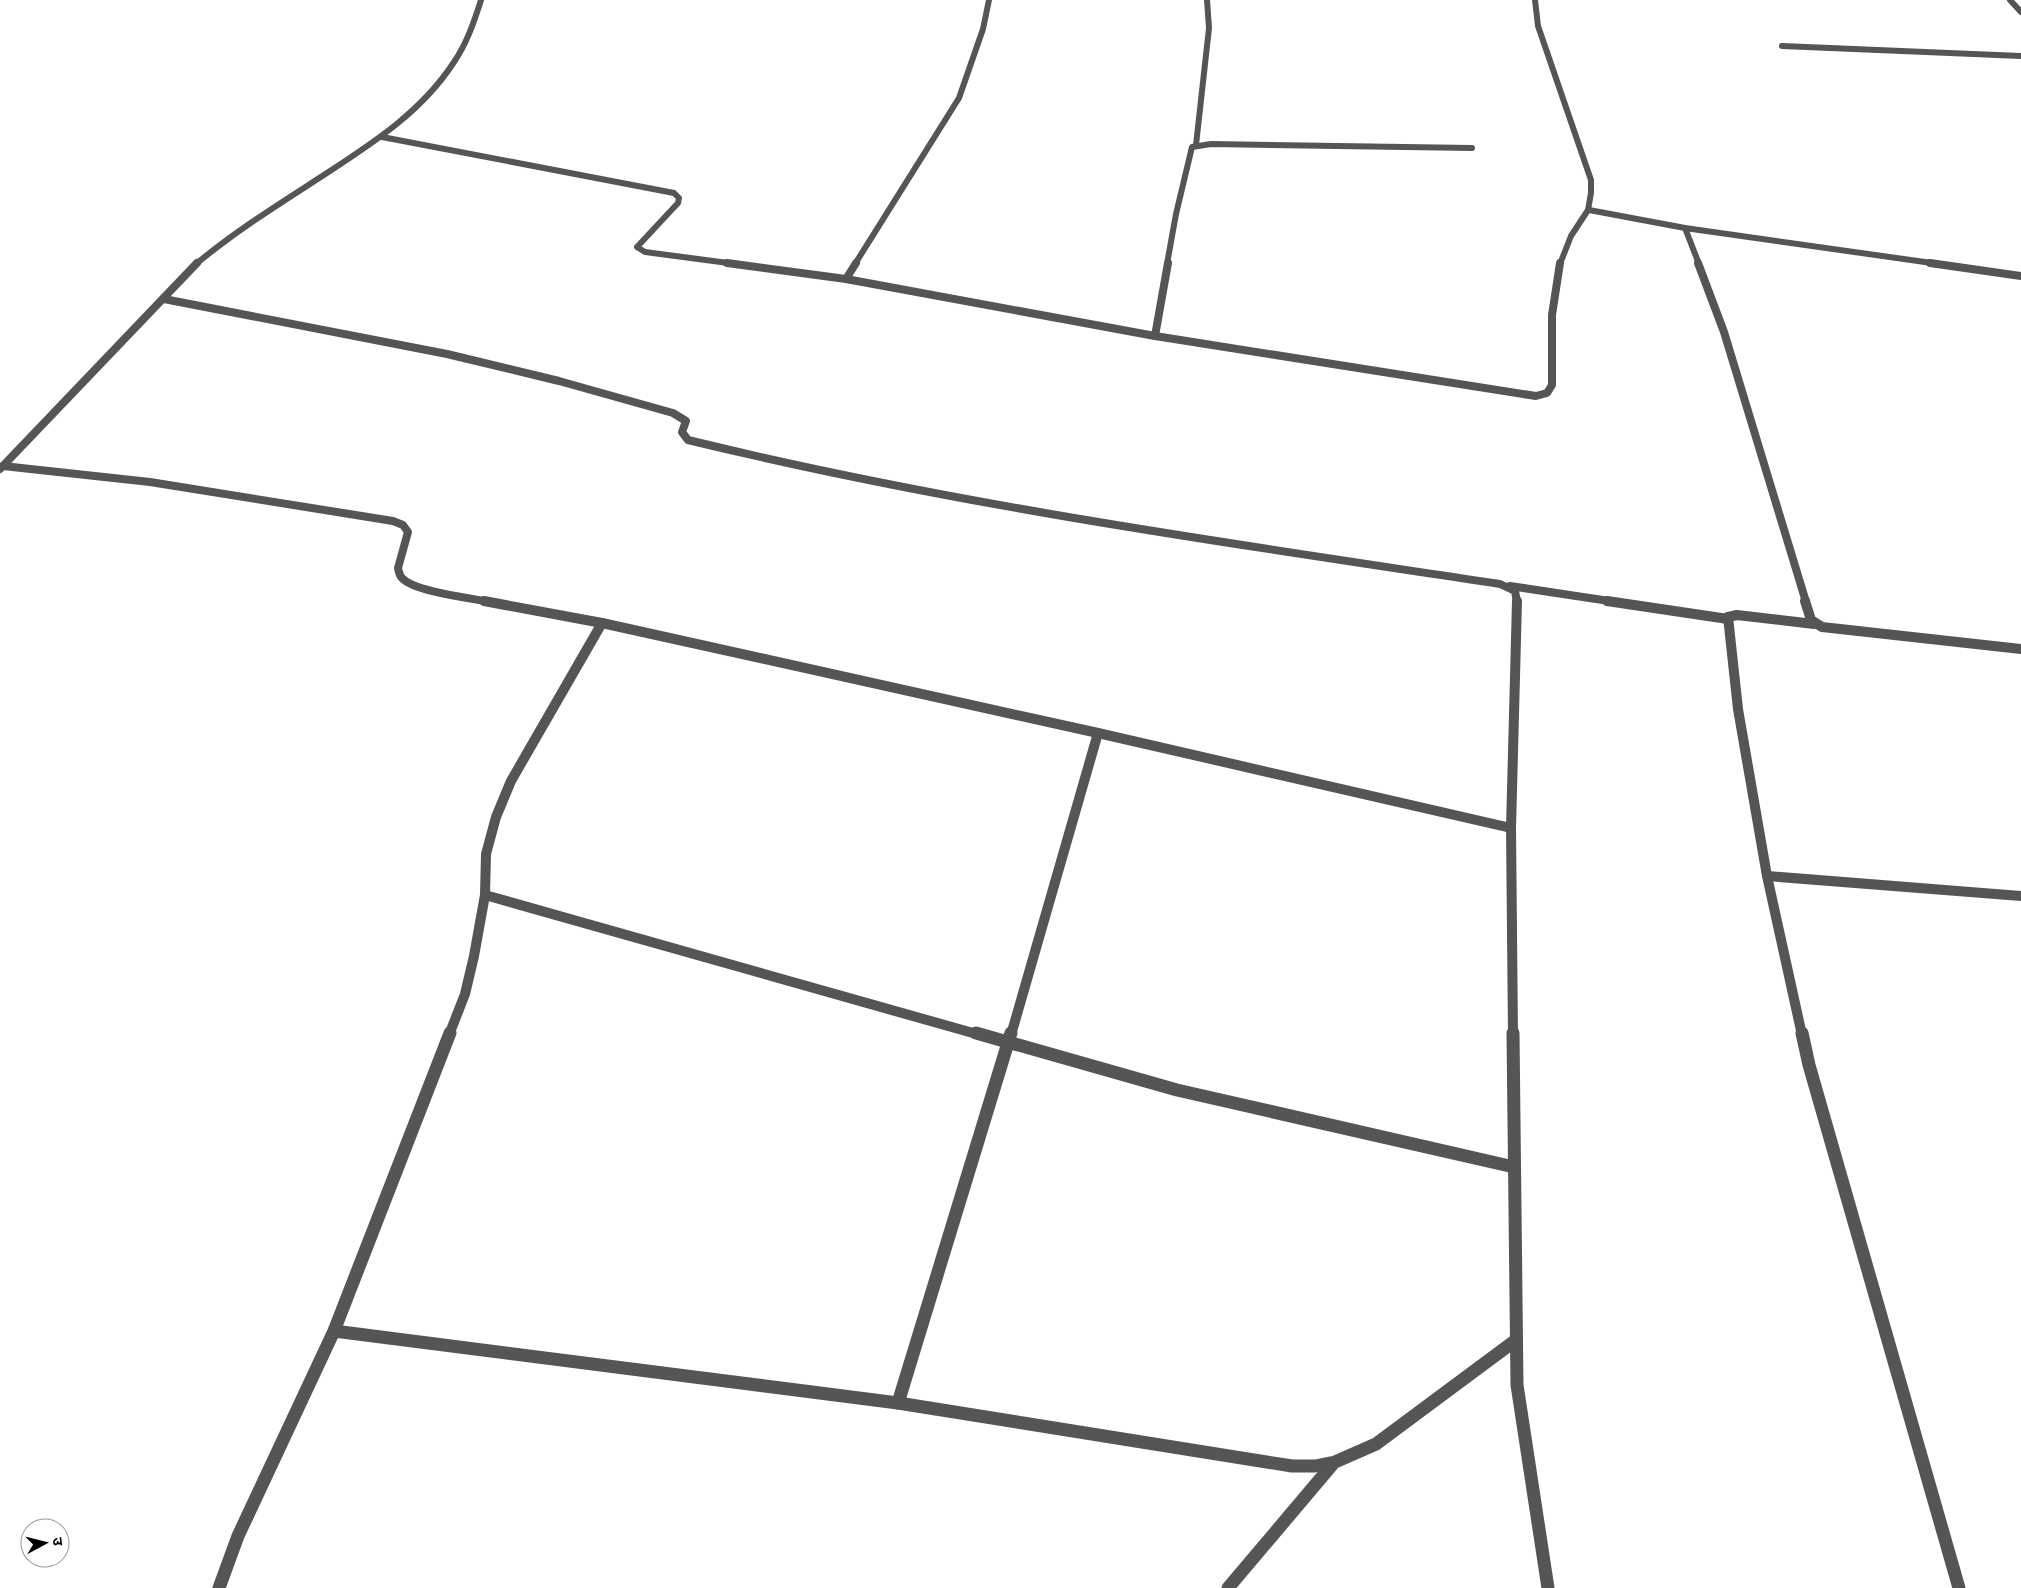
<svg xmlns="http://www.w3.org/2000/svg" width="2021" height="1588" viewBox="0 0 2021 1588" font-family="Jost,'Noto Sans Devanagari',sans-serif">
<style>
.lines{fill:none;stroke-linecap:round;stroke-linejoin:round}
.minor-far3{stroke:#555;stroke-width:6}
.minor-far2{stroke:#555;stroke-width:8}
.minor-far1{stroke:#555;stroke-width:10}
.minor{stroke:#555;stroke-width:13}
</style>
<rect width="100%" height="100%" fill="#fff"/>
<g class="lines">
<g class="minor-far3">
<polyline points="1535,0 1538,26 1591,180 1591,193 1588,210 1571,236 1560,264"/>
<polyline points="2010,0 2021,12"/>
<polyline points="1782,46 2021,56"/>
<polyline points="382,137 674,193 679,198 678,203 637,247 645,252 736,264"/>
<polyline points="1196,145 1209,28 1207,0"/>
<polyline points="1589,210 1685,228 1939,264"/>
<polyline points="1685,228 1699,264"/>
<path d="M 196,264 C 238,229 284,201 330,171 C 376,141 423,110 454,62 C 467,43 474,22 481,0"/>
<polyline points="855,264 959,98 983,29 989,0"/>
<polyline points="1167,264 1176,214 1192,147 1211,144 1472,148"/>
</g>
<g class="minor-far2">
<polyline points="727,263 846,279 1155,336 1536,396 1547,393 1552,385 1552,315 1560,263"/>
<polyline points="1698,263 1724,332 1806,602"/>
<polyline points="1930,263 2021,276"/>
<polyline points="846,279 856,263"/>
<path d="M 164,299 L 447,354 L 559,381 L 673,413 L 686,421 L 682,432 L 688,440 C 955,505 1228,543 1500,584 L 1515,591 L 1517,602"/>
<polyline points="1155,336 1168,263"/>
<path d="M 3,466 L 150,482 L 393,521 L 403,525 L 408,532 L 398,568 C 399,572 399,575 402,578 C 415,592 471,598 490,602"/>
<polyline points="0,469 197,263"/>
<polyline points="1510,586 1616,602"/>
</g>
<g class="minor-far1">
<polyline points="484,601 602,623 1098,733 1511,828"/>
<polyline points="1607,601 1728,619"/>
<polyline points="1805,601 1811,620 1822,627 2021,649"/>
<polyline points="1767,876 2021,896"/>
<polyline points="485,895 980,1035"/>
<polyline points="449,1035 465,994 474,956 485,895 486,854 496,817 511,781 602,623"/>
<polyline points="1011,1035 1098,733"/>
<polyline points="1513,1035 1511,828 1517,601"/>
<polyline points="1802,1035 1767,876 1738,709 1728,617 1737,615 1814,624"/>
</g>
<g class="minor">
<polyline points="976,1033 1177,1090 1514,1167"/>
<polyline points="1513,1033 1517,1385 1548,1588"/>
<polyline points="1802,1033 1809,1065 1959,1588"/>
<polyline points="334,1331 898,1403 1292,1466 1315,1466 1335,1462 1376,1444 1516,1340"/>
<polyline points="898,1403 1011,1033"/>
<polyline points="219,1588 238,1536 334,1331 450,1033"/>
<polyline points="1228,1588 1332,1465"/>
</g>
</g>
<g transform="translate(45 1543) rotate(83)"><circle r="24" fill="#ffffff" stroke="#999999"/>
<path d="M0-4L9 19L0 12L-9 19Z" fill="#000000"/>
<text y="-8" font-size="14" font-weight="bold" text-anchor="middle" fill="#000000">उ</text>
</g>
</svg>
